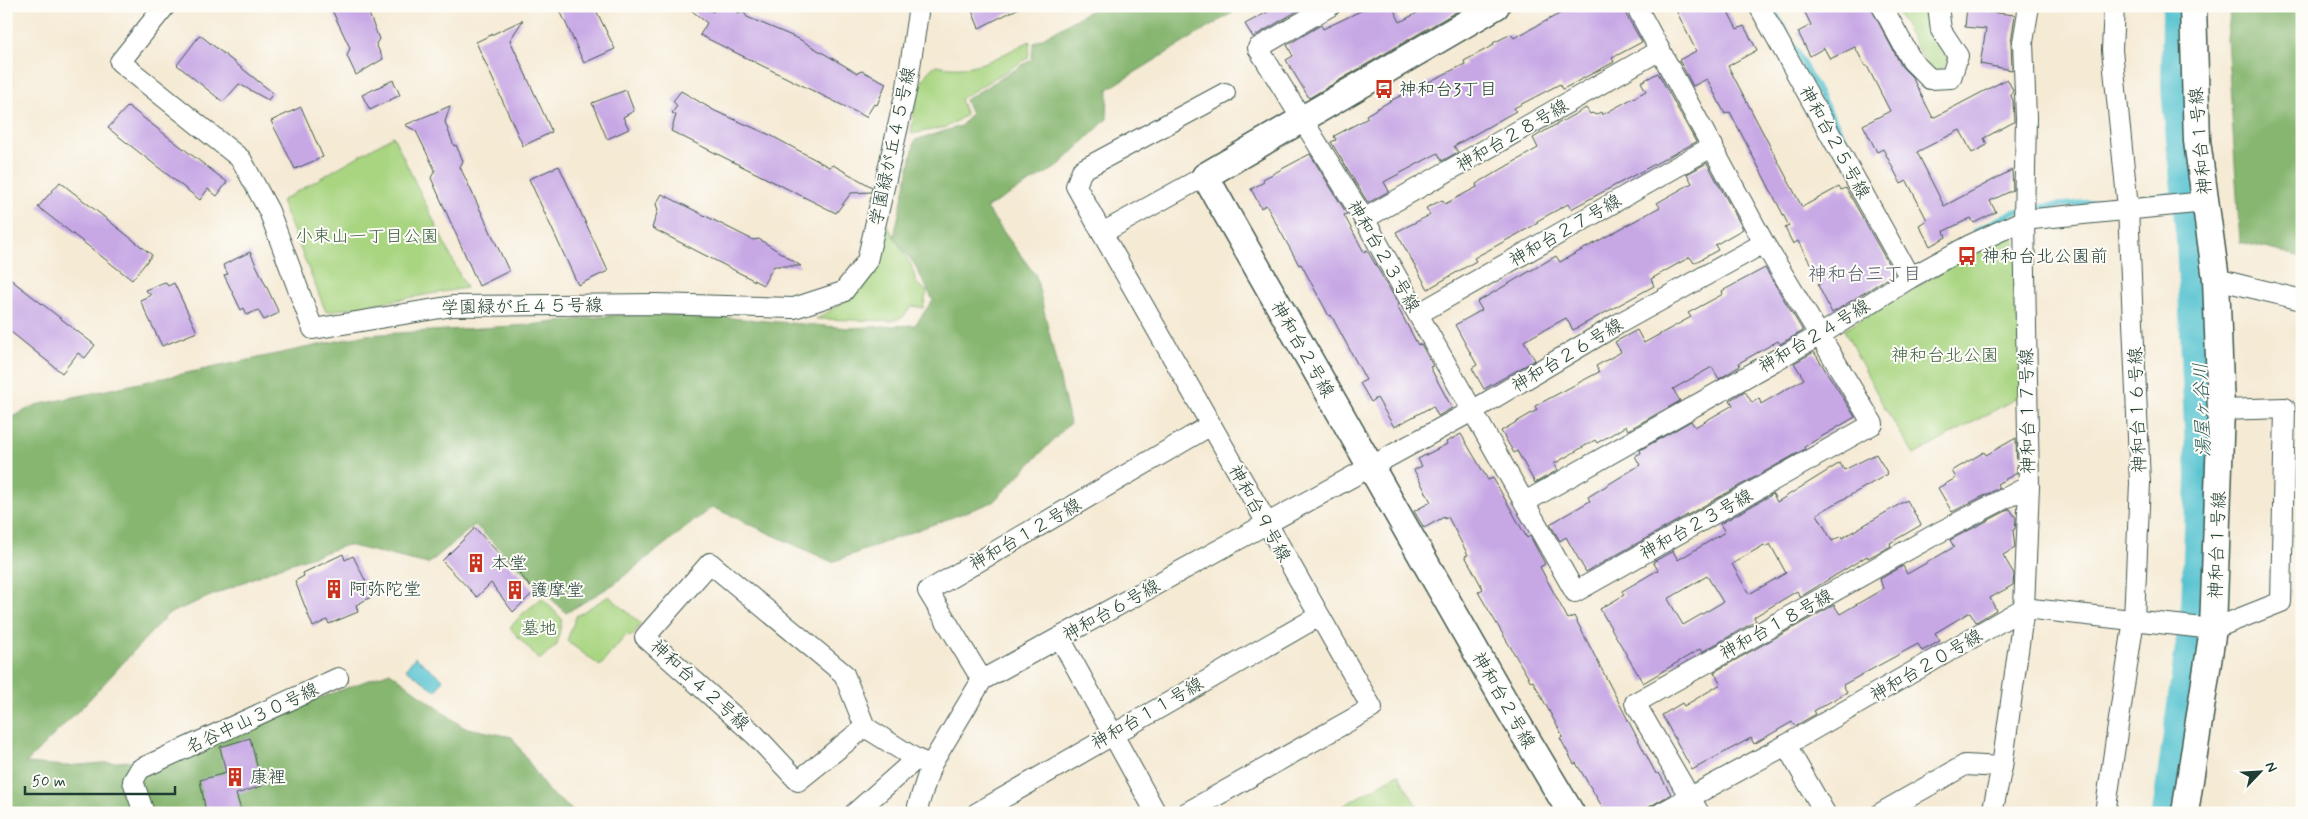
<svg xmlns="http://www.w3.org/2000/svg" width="2308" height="819" viewBox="0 0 2308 819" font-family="Mynerve,'Klee One',sans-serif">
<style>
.green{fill:#a9d581;stroke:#64895a}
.forest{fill:#86b66f;stroke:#527a52}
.water{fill:#57c3d0;stroke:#3b8082}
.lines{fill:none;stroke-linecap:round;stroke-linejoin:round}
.stream{stroke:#57c3d0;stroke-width:6}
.river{stroke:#57c3d0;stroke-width:36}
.building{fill:#c7a8e5;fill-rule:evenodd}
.minor-casing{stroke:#3f574c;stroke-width:22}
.tertiary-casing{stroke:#3f574c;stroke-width:29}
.minor{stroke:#fff;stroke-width:20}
.tertiary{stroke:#fff;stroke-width:26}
.labels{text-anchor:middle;stroke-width:4;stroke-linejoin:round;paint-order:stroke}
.poi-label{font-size:18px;fill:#1f3d34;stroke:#fdfcf7;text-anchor:start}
.street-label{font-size:18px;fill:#1f3d34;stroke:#fdfcf7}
.park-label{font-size:18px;fill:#426347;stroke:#fdfcf7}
.neighbourhood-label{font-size:19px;fill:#5a6272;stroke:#fdfcf7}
.water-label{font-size:19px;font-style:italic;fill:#2d5e5b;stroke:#fdfcf7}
</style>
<rect width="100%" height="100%" fill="#fdfcf7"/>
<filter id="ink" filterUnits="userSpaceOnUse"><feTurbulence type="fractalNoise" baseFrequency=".02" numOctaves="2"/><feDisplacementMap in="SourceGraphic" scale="10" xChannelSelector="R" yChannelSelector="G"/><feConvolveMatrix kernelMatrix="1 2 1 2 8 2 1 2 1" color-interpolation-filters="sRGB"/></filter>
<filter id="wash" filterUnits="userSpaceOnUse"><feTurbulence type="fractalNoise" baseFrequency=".0096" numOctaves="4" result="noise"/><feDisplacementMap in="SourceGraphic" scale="20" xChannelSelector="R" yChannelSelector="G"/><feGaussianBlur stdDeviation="1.12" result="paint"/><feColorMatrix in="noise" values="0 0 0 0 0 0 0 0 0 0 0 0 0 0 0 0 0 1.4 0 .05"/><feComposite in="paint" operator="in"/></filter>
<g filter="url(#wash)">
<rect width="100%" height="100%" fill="#f5ead4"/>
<g class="green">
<polygon points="1894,6 1926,6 1927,19 1949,60 1944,67 1936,72 1928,67"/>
<path d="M 1030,41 L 1028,58 L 960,99 L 966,115 L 947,127 L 911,134 C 915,112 915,78 936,65 C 976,73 995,58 1030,41 Z"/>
<polygon points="393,136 466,288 326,312 281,201"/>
<path d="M 887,225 L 911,265 L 917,284 L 927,291 L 923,308 L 912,306 L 903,317 L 891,321 L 816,319 C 864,293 875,278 887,225 Z"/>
<polygon points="2014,228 2022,395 1914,455 1883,405 1844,330"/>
<polygon points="609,596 641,624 631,637 627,634 600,666 567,641 576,616"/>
<polygon points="542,598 562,619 557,645 539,660 510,628 521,615"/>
<polygon points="1398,774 1421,813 1331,813"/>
</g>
<g class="forest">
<polygon points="1098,6 1233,6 1232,13 1108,89 1107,119 1057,167 986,208 1036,276 1070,423 993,502 832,562 712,507 614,584 566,613 475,525 428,564 347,545 277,568 168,614 86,703 26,763 66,766 155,759 390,672 463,727 512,737 548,791 576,813 6,813 6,420 36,405 366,335 529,325 617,315 696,315 849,328 915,325 933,300 915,265 894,237 915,140 961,126 971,114 965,100 1031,60 1034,43"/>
<polygon points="2231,6 2302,6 2302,257 2240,242 2227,39"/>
</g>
<polygon class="water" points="415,657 443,679 436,691 406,669"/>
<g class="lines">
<g class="stream">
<polyline points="1771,6 1872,189"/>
<polyline points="1976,231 2013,212 2041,207 2173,195 2189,188"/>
</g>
<polyline class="river" points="2170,813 2199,605 2204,477 2194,240 2179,91 2180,6"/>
</g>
<g id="blocks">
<g class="building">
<polygon points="330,6 366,6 379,39 376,44 383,59 356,75 347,56 350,48"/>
<polygon points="558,6 594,6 615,49 584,63"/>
<polygon points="686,6 701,6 713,12 716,6 726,6 739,13 743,11 747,17 799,39 857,73 862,71 886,83 877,105 874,104 866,117 700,35 707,23"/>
<polygon points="970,6 1023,6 979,28"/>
<polygon points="1279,6 1306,6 1253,37 1245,24"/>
<polygon points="1371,6 1392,6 1400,22 1430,6 1466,6 1309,98 1286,60 1293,56 1287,45 1321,25 1323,29"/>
<polygon points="1557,6 1621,6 1642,42 1612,58 1614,62 1563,89 1560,84 1514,108 1516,111 1454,146 1458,152 1442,161 1438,153 1384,182 1389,191 1368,203 1331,142 1336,140 1334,136 1368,118 1366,115 1392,100 1465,64 1464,61 1494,45 1493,43 1511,34 1514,38 1561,13"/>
<polygon points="1674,6 1725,6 1737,29 1744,26 1757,50 1728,66 1802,207 1839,187 1841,190 1846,188 1894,274 1832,313 1818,285 1821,283 1798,241 1793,244 1785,228 1789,226 1730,112 1725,114 1707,79 1693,86 1679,60 1696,51"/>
<polygon points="1802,6 1870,6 1902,67 1912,77 1933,118 2007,79 2013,90 2011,96 2013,100 2014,122 1984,138 1987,145 1972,153 1960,130 1917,152 1944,206 2012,170 2013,190 1990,201 1996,212 1974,223 1971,218 1944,231 1946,237 1930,246 1919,225 1927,220 1907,181 1901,184 1883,149 1877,152 1863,125 1890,111 1867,66 1865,66 1855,47 1830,59 1824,48 1810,56 1798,32 1811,25"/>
<polygon points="1967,6 1989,6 1988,12 2015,15 2011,42 2012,70 1980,64 1986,29 1965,27"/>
<polygon points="523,20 510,40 552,132 523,146 476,42"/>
<polygon points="200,35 273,93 268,100 239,84 223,102 177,65"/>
<polygon points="1658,73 1696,142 1571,209 1568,204 1537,221 1538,223 1474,258 1476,261 1428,289 1396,232 1430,215 1426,208 1442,200 1445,204 1477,187 1476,184 1538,148 1533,138 1550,128 1586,108 1590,114 1593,113 1595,115 1601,112 1602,115 1646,91 1641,82"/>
<polygon points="393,80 400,95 370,110 362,95"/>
<polygon points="626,90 634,111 623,117 629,129 607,139 592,103"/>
<polygon points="681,91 715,111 770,135 829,167 833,165 872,187 871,192 851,193 836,213 671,131 676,115 672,113 677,106 673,101"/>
<polygon points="128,106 227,182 217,196 208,189 200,200 108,128"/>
<polygon points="450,106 445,122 454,146 456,145 463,161 460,167 509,271 479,286 431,178 435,170 416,131 405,125"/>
<polygon points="301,107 323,157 295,169 271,121"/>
<polygon points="1310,154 1347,214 1344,215 1364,252 1367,250 1399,305 1397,306 1418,345 1421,344 1433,366 1430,367 1452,408 1438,416 1433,406 1394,427 1377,398 1371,402 1360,383 1366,380 1331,315 1329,316 1301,264 1299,265 1266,205 1261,208 1251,189 1264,182 1263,179"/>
<polygon points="1707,163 1743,229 1715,245 1718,250 1694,263 1690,257 1651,279 1654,286 1573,330 1566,318 1524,341 1535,360 1484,389 1472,368 1477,365 1455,325 1482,310 1477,302 1556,256 1560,262 1660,207 1657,203 1692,183 1687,174"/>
<polygon points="559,166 608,271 578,285 529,179"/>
<polygon points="60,182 152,255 132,280 38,207"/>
<polygon points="662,194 753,240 759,239 801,266 774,266 763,285 652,228 658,210 656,204"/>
<polygon points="250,252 279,313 264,320 258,310 247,315 244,308 241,310 224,275 228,274 223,265"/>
<polygon points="1765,268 1803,331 1780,344 1778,341 1739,363 1740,366 1719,379 1712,367 1673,389 1680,401 1628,430 1626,426 1597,443 1595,440 1554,464 1558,470 1535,483 1517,451 1514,453 1501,431 1537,410 1535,406 1599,372 1596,366 1621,352 1615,342 1637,330 1644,343 1691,317 1688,313 1723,294 1722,291"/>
<polygon points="6,276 95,345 85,358 78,353 62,373 6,328"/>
<polygon points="165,282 168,286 174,283 197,332 162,346 140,300 151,295 145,290"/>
<polygon points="1814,352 1855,417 1804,447 1805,449 1586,572 1566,537 1560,541 1550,524 1590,501 1588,497 1640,465 1635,456 1641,453 1640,450 1691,421 1695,427 1733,405 1730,400 1745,391 1752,403 1759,398 1761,404 1804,379 1794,363"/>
<polygon points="1461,434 1488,480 1493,478 1527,538 1530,536 1545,564 1540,567 1568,619 1574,616 1656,774 1659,773 1671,794 1639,813 1606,813 1576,763 1574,764 1560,738 1563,737 1533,681 1531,682 1478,592 1483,589 1465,556 1468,555 1448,517 1445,519 1444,517 1424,528 1414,511 1431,502 1414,470 1422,466 1418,459 1447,444 1446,442"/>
<polygon points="2016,438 2017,473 1997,484 1999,488 1952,512 1938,488 1956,478 1952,471 1984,452 1986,455"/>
<path d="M 1876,454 L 1888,474 L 1817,514 L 1832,541 L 1841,536 L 1842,538 L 1907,500 L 1921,525 L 1890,543 L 1891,546 L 1868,558 L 1867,556 L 1800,597 L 1797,591 L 1754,617 L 1756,621 L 1702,652 L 1700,649 L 1643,683 L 1600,609 L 1624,595 L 1622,591 L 1658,570 L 1653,562 L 1673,551 L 1678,560 L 1725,532 L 1720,524 L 1773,494 L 1777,502 L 1840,463 L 1844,470 ZM 1770,544 L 1786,573 L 1749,594 L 1732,564 L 1764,545 L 1765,547 ZM 1707,576 L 1723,602 L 1683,625 L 1668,599 Z"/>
<polygon points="2010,509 2016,518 2015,529 2013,530 2015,548 2003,555 2014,574 2013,585 1990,598 1996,610 1976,622 1970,612 1935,633 1940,641 1922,651 1918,644 1843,685 1847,692 1814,711 1816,714 1795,726 1792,722 1754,744 1751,738 1692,770 1662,715 1682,703 1684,706 1721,684 1714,672 1834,605 1840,614 1883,589 1880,579 1903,566 1907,574 1954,547 1950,540"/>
<polygon points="475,528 515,571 517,570 534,592 513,612 491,583 477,597 442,561"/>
<polygon points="343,554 345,560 353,556 373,596 356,605 358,612 329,624 327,620 313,627 295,581 304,576 303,573"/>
<polygon points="250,738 262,786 236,794 242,813 206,813 200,780 226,773 220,747"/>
</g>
</g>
</g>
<g filter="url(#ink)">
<use href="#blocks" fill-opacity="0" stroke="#3f574c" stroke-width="1"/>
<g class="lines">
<g class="minor-casing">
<g id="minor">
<polyline points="165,6 120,62 241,159 269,211 313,329 453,306 655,304 794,308 843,292 867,261 907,87 919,6"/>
<polyline points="1330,6 1258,48 1364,219 1575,592 1873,424 1764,243 1636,6"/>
<polyline points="1759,6 1910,278"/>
<polyline points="1882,6 1912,61 1930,79 1951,78 1958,56 1941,30 1938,6"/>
<polyline points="1364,219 1660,50"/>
<polyline points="1102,233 1076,186 1082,170 1225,93"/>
<polyline points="2216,279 2302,300"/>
<polyline points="1418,314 1713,146"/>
<polyline points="1525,502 1820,335 1910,278 1970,245 2024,220 2205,202"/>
<polyline points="1060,638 1156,813"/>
<polyline points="982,680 928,591 1211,425"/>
<polyline points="865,727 844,674 710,563 645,637 755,735 798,781 865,727 916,759 931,765"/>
<polyline points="1786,745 1825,813"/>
<polyline points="144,813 133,781 140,769 338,678"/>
<polyline points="855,813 916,759"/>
<polyline points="919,813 918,806 931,765 982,680 1472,411 1618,324 1764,243"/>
<polyline points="977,813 1319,616"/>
<polyline points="1186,813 1372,708 1102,233 1205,176"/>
<polyline points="1661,813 1786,745 2024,608 2213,629 2281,602 2285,408 2221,410"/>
<polyline points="1699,813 1635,703 1936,534 2029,486"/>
<polyline points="1881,813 1965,765 2002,767"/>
<polyline points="1992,813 2002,767 2024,608 2029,486 2024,220 2026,118 2023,42 2029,6"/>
<polyline points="2105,813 2134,619 2140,483 2128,208 2112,50 2114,6"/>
</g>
</g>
<g class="tertiary-casing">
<g id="tertiary">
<polyline points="1496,6 1205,176 1506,704 1571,813"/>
<polyline points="2185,813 2213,629 2221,410 2216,279 2197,141 2193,6"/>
</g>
</g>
<use href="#minor" class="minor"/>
<use href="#tertiary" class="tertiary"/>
</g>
</g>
<defs>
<g id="bus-bare" transform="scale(1.5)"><path d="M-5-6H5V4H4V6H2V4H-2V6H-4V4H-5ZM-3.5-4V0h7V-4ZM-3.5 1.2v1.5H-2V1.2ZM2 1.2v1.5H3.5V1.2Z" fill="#c8321e" stroke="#fdfcf7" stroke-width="2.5" paint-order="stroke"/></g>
<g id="building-bare" transform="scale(1.5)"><path d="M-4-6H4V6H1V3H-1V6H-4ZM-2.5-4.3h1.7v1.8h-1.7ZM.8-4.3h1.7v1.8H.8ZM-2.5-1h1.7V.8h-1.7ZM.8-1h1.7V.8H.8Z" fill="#c8321e" stroke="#fdfcf7" stroke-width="2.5" paint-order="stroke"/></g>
</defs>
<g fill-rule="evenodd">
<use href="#bus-bare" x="1384" y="89"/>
<use href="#bus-bare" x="1967" y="256"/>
<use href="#building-bare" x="476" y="563"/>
<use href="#building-bare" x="334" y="589"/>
<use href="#building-bare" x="515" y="590"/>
<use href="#building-bare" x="235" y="777"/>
</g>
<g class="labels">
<g class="poi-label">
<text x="1399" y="95">神和台3丁目</text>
<text x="1982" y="262">神和台北公園前</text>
<text x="491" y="569">本堂</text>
<text x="349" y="595">阿弥陀堂</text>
<text x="530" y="596">護摩堂</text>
<text x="250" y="783">康裡</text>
</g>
<g class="street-label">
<text transform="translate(1512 135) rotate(-30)" y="6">神和台２８号線</text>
<text transform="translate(2200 141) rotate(-95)" y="6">神和台１号線</text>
<text transform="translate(1835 142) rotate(61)" y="6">神和台２５号線</text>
<text transform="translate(892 146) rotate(-78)" y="6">学園緑が丘４５号線</text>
<text transform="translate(1565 230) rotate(-30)" y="6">神和台２７号線</text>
<text transform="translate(1384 256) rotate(60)" y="6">神和台２３号線</text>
<text transform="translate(522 306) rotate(-1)" y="6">学園緑が丘４５号線</text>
<text transform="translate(1814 336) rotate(-31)" y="6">神和台２４号線</text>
<text transform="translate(1303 349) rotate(60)" y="6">神和台２号線</text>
<text transform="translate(1567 355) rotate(-31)" y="6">神和台２６号線</text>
<text transform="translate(2137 410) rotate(-92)" y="6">神和台１６号線</text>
<text transform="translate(2027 411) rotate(-91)" y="6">神和台１７号線</text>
<text transform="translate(1260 513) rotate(61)" y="6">神和台９号線</text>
<text transform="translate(1696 524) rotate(-29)" y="6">神和台２３号線</text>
<text transform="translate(1025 534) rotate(-30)" y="6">神和台１２号線</text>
<text transform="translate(2217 545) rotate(-88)" y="6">神和台１号線</text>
<text transform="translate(1111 610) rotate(-29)" y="6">神和台６号線</text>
<text transform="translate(1776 624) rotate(-29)" y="6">神和台１８号線</text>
<text transform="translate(1926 665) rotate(-30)" y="6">神和台２０号線</text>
<text transform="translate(700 685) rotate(42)" y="6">神和台４２号線</text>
<text transform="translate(1504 700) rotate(60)" y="6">神和台２号線</text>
<text transform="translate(1147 713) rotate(-30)" y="6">神和台１１号線</text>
<text transform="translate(252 718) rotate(-25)" y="6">名谷中山３０号線</text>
</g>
<g class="park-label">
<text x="367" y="242">小束山一丁目公園</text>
<text x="1945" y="361">神和台北公園</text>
<text x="539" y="634">墓地</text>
</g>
<g class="neighbourhood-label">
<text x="1865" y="280">神和台三丁目</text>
</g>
<g class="water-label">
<text transform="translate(2201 410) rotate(-92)" y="7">湯屋ヶ谷川</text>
</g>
</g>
<rect width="2308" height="819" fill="none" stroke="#fdfcf7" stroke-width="25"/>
<g transform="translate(2260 772) rotate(65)" stroke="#fdfcf7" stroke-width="4" paint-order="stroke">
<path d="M0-4L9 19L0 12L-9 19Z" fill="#1f3d34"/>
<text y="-8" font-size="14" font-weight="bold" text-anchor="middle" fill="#1f3d34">N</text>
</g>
<path d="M25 786v8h150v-8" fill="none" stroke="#1f3d34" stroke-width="2.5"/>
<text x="32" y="786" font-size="15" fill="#1f3d34" stroke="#fdfcf7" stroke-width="4" paint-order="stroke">50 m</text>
</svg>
